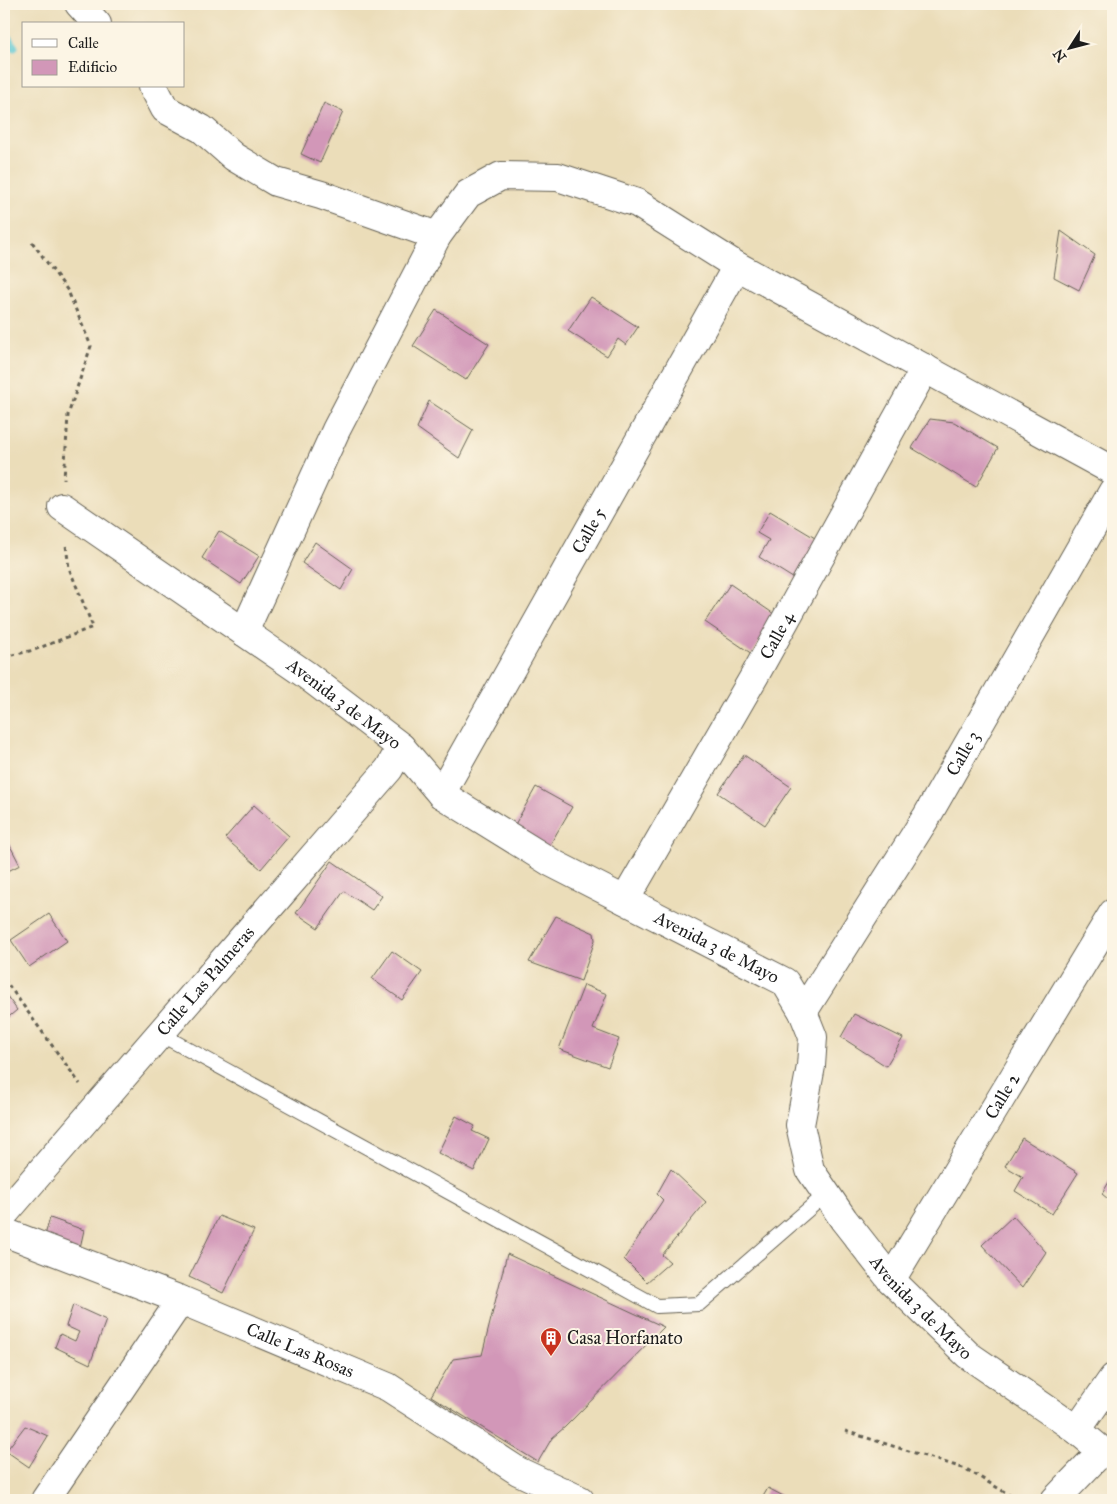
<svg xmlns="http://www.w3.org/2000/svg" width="1117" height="1504" viewBox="0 0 1117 1504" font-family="'IM FELL Great Primer',serif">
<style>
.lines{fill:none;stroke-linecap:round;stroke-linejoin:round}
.stream{stroke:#5cc8d3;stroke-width:9}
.building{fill:#d297b8}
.lane-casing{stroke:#646053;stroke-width:16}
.street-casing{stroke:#646053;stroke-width:30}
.secondary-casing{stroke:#646053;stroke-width:30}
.path{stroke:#646053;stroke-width:3;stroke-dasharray:4 4;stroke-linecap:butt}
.lane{stroke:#fff;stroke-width:14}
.street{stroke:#fff;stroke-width:28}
.secondary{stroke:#fff;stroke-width:28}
.labels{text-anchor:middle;stroke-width:4;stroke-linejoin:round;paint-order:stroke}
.street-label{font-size:18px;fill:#1c1c1c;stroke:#fcf5e5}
.poi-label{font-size:18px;fill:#1c1c1c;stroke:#fcf5e5;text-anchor:start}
</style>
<rect width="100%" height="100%" fill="#fcf5e5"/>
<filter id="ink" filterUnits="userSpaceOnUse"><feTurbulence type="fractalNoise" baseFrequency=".02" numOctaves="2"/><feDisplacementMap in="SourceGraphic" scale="10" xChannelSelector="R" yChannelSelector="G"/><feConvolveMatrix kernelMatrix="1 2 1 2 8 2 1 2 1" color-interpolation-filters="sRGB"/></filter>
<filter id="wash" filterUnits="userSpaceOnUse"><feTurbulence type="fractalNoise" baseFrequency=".0096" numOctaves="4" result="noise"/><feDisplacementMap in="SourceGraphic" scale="20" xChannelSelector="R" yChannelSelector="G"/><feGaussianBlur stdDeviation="1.12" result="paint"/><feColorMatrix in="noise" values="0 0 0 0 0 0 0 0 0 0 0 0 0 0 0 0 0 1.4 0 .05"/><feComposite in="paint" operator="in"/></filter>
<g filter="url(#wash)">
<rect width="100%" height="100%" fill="#ebddb9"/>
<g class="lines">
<polyline class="stream" points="4,33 14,47"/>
</g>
<g id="blocks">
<g class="building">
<polygon points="324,103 343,112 320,163 301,154"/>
<polygon points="1061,231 1095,255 1079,290 1054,277"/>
<polygon points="591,297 638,327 626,345 618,339 607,356 568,331"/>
<polygon points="436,310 489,344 466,380 413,346"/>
<polygon points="429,401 473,430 459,458 417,428"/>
<polygon points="930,419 954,422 998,448 976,487 912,448"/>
<polygon points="770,511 820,541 796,580 759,557 769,540 757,533"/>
<polygon points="219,531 259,556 241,584 202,558"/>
<polygon points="315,542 353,569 341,590 302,563"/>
<polygon points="730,584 777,616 752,654 705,622"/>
<polygon points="744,755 791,787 765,825 718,793"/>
<polygon points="536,787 572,807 548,848 513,828"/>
<polygon points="254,805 289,836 261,869 225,838"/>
<polygon points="4,834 20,865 4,873"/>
<polygon points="332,861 382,896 372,910 344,891 318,928 296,913"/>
<polygon points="49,914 67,941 29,967 11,940"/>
<polygon points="556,916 594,933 595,940 581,981 529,962"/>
<polygon points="392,951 422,972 402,1000 372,979"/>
<polygon points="584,985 607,994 593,1029 619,1039 608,1067 559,1049"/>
<polygon points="4,992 17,1010 5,1020 4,1019"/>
<polygon points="854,1014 903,1038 886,1066 841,1037"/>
<polygon points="456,1116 475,1126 472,1131 489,1139 474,1171 438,1153"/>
<polygon points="1022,1138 1078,1173 1052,1214 1015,1191 1023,1177 1005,1166"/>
<polygon points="671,1169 706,1202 662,1255 670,1262 647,1282 624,1259 663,1200 657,1194"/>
<polygon points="1113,1175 1113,1203 1102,1194"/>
<polygon points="219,1216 254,1230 223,1293 189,1277"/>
<polygon points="1013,1216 1046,1252 1022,1288 982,1245"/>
<polygon points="50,1218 84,1230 78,1257 43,1242"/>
<polygon points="507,1254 664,1327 565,1427 552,1438 538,1462 431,1396 453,1359 482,1355"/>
<polygon points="73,1305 106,1320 90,1364 55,1347 60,1334 75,1341 79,1332 66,1326"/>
<polygon points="25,1426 48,1436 29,1467 6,1451"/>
<polygon points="768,1488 791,1500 761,1500"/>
</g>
</g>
</g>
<g filter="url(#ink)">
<use href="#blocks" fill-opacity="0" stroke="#646053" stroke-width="1"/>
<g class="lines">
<g class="lane-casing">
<polyline id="lane" points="160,1034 657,1306 699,1304 826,1194"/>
</g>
<g class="street-casing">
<g id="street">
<polyline points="79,4 97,24"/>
<polyline points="153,86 165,109 202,129 234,157 276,182 321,195 437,236"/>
<path id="s1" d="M 62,507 L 305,674 L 401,747"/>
<polyline points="244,632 336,430 437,236 468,194 501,176 558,177 637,203 737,266 1113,471"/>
<path id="s2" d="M 441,794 L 737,266"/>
<path id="s3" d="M 625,900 L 755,675 L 925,368"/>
<path id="s4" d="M 803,1012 L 927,816 L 1113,491"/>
<path id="s5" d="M 4,1232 L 181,1300 L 388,1387 L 518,1471 L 580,1500"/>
<path id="s6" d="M 891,1280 L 1113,913"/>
<polyline points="1077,1430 1113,1378"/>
<polyline points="45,1500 181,1300"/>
<polyline points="1055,1500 1102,1451"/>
</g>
</g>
<g class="secondary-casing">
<g id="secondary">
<path id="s7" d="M 4,1214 L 389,769 L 401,747 L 441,794 L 552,863 L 785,982 L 803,1012 L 813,1037 L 811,1066 L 800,1125 L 810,1170 L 844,1220 L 891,1280 L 968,1355 L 1077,1430 L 1102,1451 L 1113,1455"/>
</g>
</g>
<g class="path">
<polyline points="32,242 68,291 91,346 68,415 64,479"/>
<polyline points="4,657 34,650 93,627 69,568 66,545"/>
<polyline points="4,979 80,1084"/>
<polyline points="845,1431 966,1469 1018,1500"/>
</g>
<use href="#lane" class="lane"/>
<use href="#street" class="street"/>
<use href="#secondary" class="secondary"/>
</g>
</g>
<defs>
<g id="building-pin" transform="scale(1.125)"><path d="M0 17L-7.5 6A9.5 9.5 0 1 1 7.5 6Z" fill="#c8321e" stroke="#fcf5e5"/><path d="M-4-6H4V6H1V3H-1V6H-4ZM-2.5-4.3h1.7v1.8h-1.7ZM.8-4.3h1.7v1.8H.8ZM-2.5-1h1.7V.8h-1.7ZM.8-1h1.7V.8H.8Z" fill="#fff"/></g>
</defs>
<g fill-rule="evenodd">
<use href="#building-pin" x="551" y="1338"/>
</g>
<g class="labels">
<g class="street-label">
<text dy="6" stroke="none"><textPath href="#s2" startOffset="302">Calle 5</textPath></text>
<text dy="6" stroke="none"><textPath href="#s3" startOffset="305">Calle 4</textPath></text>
<text dy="6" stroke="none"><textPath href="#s1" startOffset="344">Avenida 3 de Mayo</textPath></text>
<text dy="6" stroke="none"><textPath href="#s4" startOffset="304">Calle 3</textPath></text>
<text dy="6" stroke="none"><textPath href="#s7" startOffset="991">Avenida 3 de Mayo</textPath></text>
<text dy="6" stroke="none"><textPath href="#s7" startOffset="308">Calle Las Palmeras</textPath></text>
<text dy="6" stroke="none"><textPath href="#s6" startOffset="215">Calle 2</textPath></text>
<text dy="6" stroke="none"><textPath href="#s7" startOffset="1442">Avenida 3 de Mayo</textPath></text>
<text dy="6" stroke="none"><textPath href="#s5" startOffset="319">Calle Las Rosas</textPath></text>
</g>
<g class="poi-label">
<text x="567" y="1344">Casa Horfanato</text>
</g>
</g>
<rect width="1117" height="1504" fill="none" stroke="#fcf5e5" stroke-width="20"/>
<rect x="22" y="22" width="162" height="65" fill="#fcf5e5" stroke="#a29e95"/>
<rect x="32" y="39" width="25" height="8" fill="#ffffff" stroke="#a29e95"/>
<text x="68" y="48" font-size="15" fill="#1c1c1c">Calle</text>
<rect x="32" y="60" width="25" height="15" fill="#d297b8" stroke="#a29e95"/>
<text x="68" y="72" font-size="15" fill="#1c1c1c">Edificio</text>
<g transform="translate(1070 48) rotate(234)" stroke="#fcf5e5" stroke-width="4" paint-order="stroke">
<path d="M0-4L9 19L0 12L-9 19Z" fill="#1c1c1c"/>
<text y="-8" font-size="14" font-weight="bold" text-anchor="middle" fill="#1c1c1c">N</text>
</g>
</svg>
